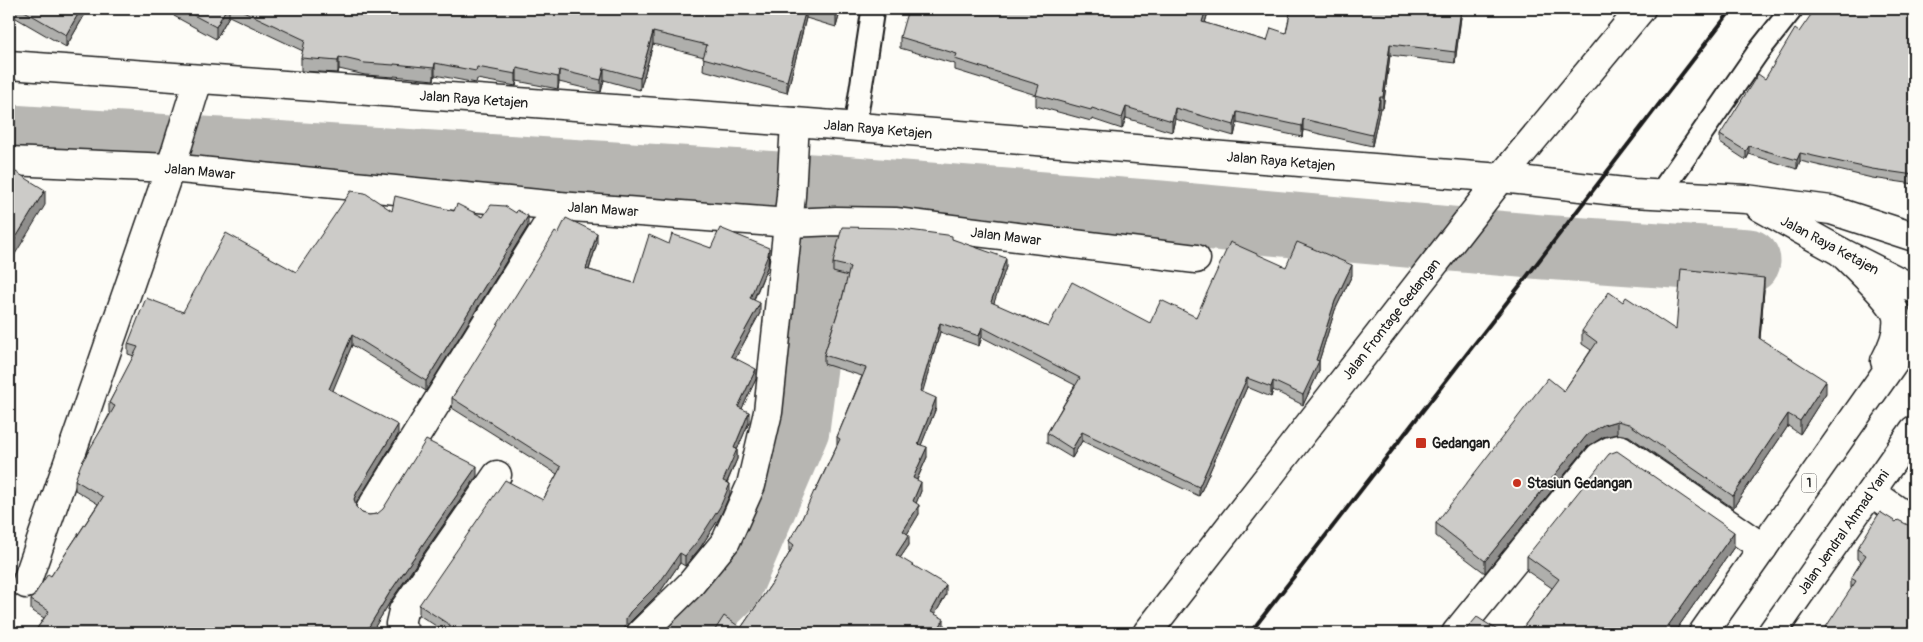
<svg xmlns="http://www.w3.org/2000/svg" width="1923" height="642" viewBox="0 0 1923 642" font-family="Pangolin,sans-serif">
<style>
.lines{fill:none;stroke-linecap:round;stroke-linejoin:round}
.river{stroke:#b7b6b2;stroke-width:65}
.service-casing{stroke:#1c1c1c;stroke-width:25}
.minor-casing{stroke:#1c1c1c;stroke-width:31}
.tertiary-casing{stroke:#1c1c1c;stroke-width:31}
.trunk-casing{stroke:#1c1c1c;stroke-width:31}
.service{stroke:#fdfcf7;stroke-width:21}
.minor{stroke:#fdfcf7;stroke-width:28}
.tertiary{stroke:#fdfcf7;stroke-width:28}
.trunk{stroke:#fdfcf7;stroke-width:28}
.rail{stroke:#1c1c1c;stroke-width:4}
.wall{fill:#afafac;stroke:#1c1c1c}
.shaded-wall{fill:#8f8e8c;stroke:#1c1c1c}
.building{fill:#cccbc8;stroke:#1c1c1c}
.poi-dot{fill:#c8321e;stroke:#fdfcf7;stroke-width:2}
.labels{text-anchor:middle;stroke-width:4;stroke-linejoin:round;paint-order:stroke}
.shield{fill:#fdfcf7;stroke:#605f5e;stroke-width:1}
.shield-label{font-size:12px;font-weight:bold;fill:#1c1c1c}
.street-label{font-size:14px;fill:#1c1c1c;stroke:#fdfcf7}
.poi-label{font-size:14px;font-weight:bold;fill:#1c1c1c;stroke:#fdfcf7;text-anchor:start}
</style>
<rect width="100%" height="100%" fill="#fdfcf7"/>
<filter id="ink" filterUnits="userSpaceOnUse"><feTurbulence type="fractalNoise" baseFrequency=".02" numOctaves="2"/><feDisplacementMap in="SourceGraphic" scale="10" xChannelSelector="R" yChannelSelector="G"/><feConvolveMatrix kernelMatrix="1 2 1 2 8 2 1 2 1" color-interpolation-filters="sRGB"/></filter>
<g filter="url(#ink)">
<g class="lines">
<g class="river">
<polyline points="9,137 827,187 1160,213 1542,247 1748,261"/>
<polyline points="681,633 730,586 797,429 823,228"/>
</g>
<g class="service-casing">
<g id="service">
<polyline points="855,127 873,9"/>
<polyline points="1659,195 1758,52 1792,9"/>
</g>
</g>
<g class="minor-casing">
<g id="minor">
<polyline points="9,161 170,168 559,206 789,223 836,221 895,222 1196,259"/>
<polyline points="1871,492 1914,522"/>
<polyline points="370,510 559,206"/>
<polyline points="26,584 176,151 198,80"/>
<polyline points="405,633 400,624 403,611 497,475"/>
<polyline points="641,633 690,585 726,541 751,485 768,412 791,196 795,122"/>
<polyline points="1456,633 1599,457 1610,451 1620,449 1763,548"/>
</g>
</g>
<g class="tertiary-casing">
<g id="tertiary">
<polyline points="9,65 795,122 1501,178 1633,193 1746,199 1831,210 1914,237"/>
<polyline points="1760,207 1841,252 1914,289"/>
<polyline points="1147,633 1501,178 1641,9"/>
</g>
</g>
<g class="trunk-casing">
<g id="trunk">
<path d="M 1841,252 C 1853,264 1894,302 1897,317 C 1899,332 1892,348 1885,361"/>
<polyline points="1703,633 1914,333"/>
<polyline points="1772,633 1914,430"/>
</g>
</g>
<use href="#service" class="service"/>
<use href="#minor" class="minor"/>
<use href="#tertiary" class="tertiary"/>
<use href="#trunk" class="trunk"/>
<polyline class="rail" points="1250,633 1518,288 1732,9"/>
</g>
<g class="wall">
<polygon points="9,9 88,9 66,47 9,14"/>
<polygon points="174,9 841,9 836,27 806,18 787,93 703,70 704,57 653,44 640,90 604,80 601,92 559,82 558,89 517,81 516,86 477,79 476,83 435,75 434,80 394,76 394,77 365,75 339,69 338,73 301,71 301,58 303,51 229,16 216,39 174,16"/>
<polygon points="1209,9 1205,23 1267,41 1286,33 1291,9 1462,9 1455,63 1390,55 1383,108 1380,108 1372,146 1303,130 1302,137 1237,123 1234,136 1175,119 1172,132 1126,118 1122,129 1092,119 1091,121 1036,106 1036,95 955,70 955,64 900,48 900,37"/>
<polygon points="1914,9 1914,184 1872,178 1800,161 1797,169 1749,154 1746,160 1720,143 1720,135 1765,79"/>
<polygon points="392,211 454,211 483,217 528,226 426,391 352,345 332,391 398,435 357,502 356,507 362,513 369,515 377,514 477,476 390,602 371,633 34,633 44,618 31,610 31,600 51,576 98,504 75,490 75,480 110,413 109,413 109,403 134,356 128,354 128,344 183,312 296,272"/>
<polygon points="558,234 597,243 589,270 634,283 669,244 711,248 769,258 768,265 754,300 760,313 735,359 756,379 742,408 749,422 737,450 737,459 727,483 730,494 720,517 700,548 685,566 680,563 660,592 630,622 626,628 626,633 447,633 419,615 419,605 543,500 557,474 452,408 452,398"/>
<polygon points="952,239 1006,267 993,304 1048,327 1150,323 1196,317 1286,267 1352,275 1335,310 1319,361 1319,371 1303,405 1273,390 1271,397 1247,387 1199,496 1082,441 1072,458 1047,443 1047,433 1075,385 982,337 979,346 940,332 922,392 936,408 921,445 927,457 917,480 921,491 916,503 919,514 907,534 909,545 900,558 946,595 935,614 944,629 741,628 772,583 790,552 789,551 789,541 801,521 837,445 837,437 862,376 824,364 824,355 842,299 848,276 833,272 833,263"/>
<polygon points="1764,290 1760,339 1826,393 1800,434 1788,426 1733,508 1629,436 1617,434 1603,437 1587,447 1485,573 1436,536 1436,523 1564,391 1591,350 1582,344 1582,331 1623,302 1676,330"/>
<polygon points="1896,522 1912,527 1851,588 1851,578 1861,562 1857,559 1857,549"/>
<polygon points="1734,547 1674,633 1519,633 1552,588 1527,571 1527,556"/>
</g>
<g class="shaded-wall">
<polygon points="81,9 88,9 66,47 66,35"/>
<polygon points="226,9 229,9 229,16 216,39 216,27"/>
<polygon points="806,9 806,18 787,93 787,81"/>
<polygon points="838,9 841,9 836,27 836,15"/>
<polygon points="1206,9 1209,9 1202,33 1202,22"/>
<polygon points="1461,9 1462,9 1455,63 1455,52"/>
<polygon points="653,32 653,44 640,90 640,78"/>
<polygon points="1390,44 1390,55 1383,108 1383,97"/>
<polygon points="339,57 339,69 338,73 338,61"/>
<polygon points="435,63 435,75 434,80 434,68"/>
<polygon points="517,68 517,81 516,86 516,74"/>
<polygon points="604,68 604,80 601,92 601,80"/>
<polygon points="559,70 559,82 558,89 558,77"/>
<polygon points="1380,97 1380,108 1372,146 1372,135"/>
<polygon points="1126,107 1126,118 1122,129 1122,118"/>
<polygon points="1175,108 1175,119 1172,132 1172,121"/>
<polygon points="1237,112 1237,123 1234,136 1234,125"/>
<polygon points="1303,119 1303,130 1302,137 1302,126"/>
<polygon points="1749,146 1749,154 1746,160 1746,151"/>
<polygon points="1800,153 1800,161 1797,169 1797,160"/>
<polygon points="45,190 45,205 9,264 9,249"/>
<polygon points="528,216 528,226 426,391 426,381"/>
<polygon points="597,233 597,243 586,279 586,269"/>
<polygon points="769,248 768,265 750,308 750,298"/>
<polygon points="1006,258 1006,267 991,312 991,302"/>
<polygon points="1352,265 1352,275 1335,310 1319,361 1319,371 1303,405 1303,395 1316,360 1335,301"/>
<polygon points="1764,278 1764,290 1759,350 1759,338"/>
<polygon points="760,303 760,313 731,366 731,356"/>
<polygon points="940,323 940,332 920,401 920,391"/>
<polygon points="982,327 982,337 979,346 979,336"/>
<polygon points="352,335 352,345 329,400 329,389"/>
<polygon points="756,369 756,379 738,417 738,407"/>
<polygon points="1247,378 1247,387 1199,496 1199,487"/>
<polygon points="1273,381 1273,390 1271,397 1271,387"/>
<polygon points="1826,381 1826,393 1800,434 1800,421"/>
<polygon points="936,398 936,408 918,453 918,444"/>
<polygon points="749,412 749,422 737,450 737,459 723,491 723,481 734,448"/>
<polygon points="1788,414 1788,426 1733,508 1733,496"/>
<polygon points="1617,421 1617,434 1603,437 1587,447 1485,573 1485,561 1587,435 1603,425"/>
<polygon points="398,425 398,435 357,502 354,509 354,499 357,492"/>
<polygon points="1082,432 1082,441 1072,458 1072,449"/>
<polygon points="927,447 927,457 913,488 913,478"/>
<polygon points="477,466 477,476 390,602 371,633 365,633 390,592"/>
<polygon points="921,482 921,491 913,511 913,501"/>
<polygon points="730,484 730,494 720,517 700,548 685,566 685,556"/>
<polygon points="919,505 919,514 903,541 903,531"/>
<polygon points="1734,532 1734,547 1674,633 1663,633"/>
<polygon points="909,535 909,545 896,564 896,555"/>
<polygon points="680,553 680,563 660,592 630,622 626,628 626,633 621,633 626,618 630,612"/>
<polygon points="946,585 946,595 931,621 931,612"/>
<polygon points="944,619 944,629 941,633 936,633"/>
</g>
<g class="building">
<polygon points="21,9 81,9 66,35"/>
<polygon points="182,9 226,9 216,27"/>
<polygon points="239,9 806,9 787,81 703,58 707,45 653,32 640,78 604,68 601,80 559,70 558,77 517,68 516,74 477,67 476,71 435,63 434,68 394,64 394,65 365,63 339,57 338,61 301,58 305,40"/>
<polygon points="816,9 838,9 836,15"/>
<polygon points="908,9 1206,9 1202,22 1267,41 1271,28 1286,33 1291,9 1461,9 1455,52 1390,44 1383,97 1380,97 1372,135 1303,119 1302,126 1237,112 1234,125 1175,108 1172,121 1126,107 1122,118 1092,108 1091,110 1036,95 1039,85 955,59 957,54 900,37"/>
<polygon points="1815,9 1914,9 1914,175 1872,169 1800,153 1797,160 1749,146 1746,151 1720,135 1758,74 1765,79 1795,29 1799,32"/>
<polygon points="11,169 45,190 9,249 9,172"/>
<polygon points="351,191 365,193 392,211 395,196 454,211 457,204 483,217 491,205 505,206 516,213 517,210 528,216 426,381 352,335 329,389 398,425 357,492 354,499 356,507 362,513 369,515 377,514 383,509 426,440 477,466 390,592 365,633 34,633 49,611 31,600 48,574 51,576 103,497 75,480 81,464 115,406 109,403 138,347 128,344 146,298 183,312 226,233 296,272"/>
<polygon points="566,218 597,233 586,269 634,283 649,235 669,244 672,234 711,248 720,228 769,248 768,255 750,298 760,303 731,356 756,369 738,407 749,412 734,448 737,449 723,481 730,484 720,507 700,538 685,556 680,553 660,582 630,612 626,618 626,626 621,633 614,629 612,633 462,633 419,605 505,480 543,500 561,467 452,398 555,232 558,234"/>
<polygon points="842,227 894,228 947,235 952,236 952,239 1006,258 991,302 1048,327 1072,282 1150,323 1161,300 1196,317 1230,242 1286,267 1297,242 1352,265 1335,301 1316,360 1319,361 1303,395 1273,381 1271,387 1247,378 1199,487 1082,432 1072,449 1047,433 1080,378 982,327 979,336 940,323 920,391 936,398 918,444 927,447 913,478 921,482 913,501 919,505 903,531 909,535 896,555 946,585 931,612 944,619 936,633 713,633 724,616 741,628 772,583 794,545 789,541 801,521 814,491 815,492 840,439 837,437 866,368 824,355 842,299 850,267 833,263"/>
<polygon points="1681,269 1764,278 1759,338 1826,381 1800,421 1788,414 1733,496 1629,424 1617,421 1603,425 1587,435 1485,561 1436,523 1548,378 1564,391 1597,342 1582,331 1609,292 1623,302 1626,297 1676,330"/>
<polygon points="1617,451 1734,532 1663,633 1637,633 1633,630 1631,633 1519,633 1559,579 1527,556 1609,454"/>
<polygon points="1880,512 1896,522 1898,520 1912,527 1914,527 1914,633 1822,633 1856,581 1851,578 1866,555 1857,549"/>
<polygon points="1477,617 1502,633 1463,633"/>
</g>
</g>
<g class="poi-dot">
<rect x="1415" y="437" width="12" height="12" rx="2.5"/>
<circle cx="1517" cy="483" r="5"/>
</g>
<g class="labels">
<rect class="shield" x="1801.5" y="473.5" width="15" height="19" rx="4"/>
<g class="shield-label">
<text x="1809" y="487">1</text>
</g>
<g class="street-label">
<text transform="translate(474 99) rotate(4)" y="5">Jalan Raya Ketajen</text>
<text transform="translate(878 129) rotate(5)" y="5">Jalan Raya Ketajen</text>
<text transform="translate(1281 161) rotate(5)" y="5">Jalan Raya Ketajen</text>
<text transform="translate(200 171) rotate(5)" y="5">Jalan Mawar</text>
<text transform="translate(603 209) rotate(4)" y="5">Jalan Mawar</text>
<text transform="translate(1006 236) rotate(7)" y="5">Jalan Mawar</text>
<text transform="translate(1830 245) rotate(28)" y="5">Jalan Raya Ketajen</text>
<text transform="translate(1391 319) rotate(-52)" y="5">Jalan Frontage Gedangan</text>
<text transform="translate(1843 532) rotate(-55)" y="5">Jalan Jendral Ahmad Yani</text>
</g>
<g class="poi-label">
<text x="1432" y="448">Gedangan</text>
<text x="1527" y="488">Stasiun Gedangan</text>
</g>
</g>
<rect width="1923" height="642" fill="none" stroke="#fdfcf7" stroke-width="30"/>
<rect x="15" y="15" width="1893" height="612" fill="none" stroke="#1c1c1c" stroke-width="2" filter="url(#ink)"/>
</svg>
